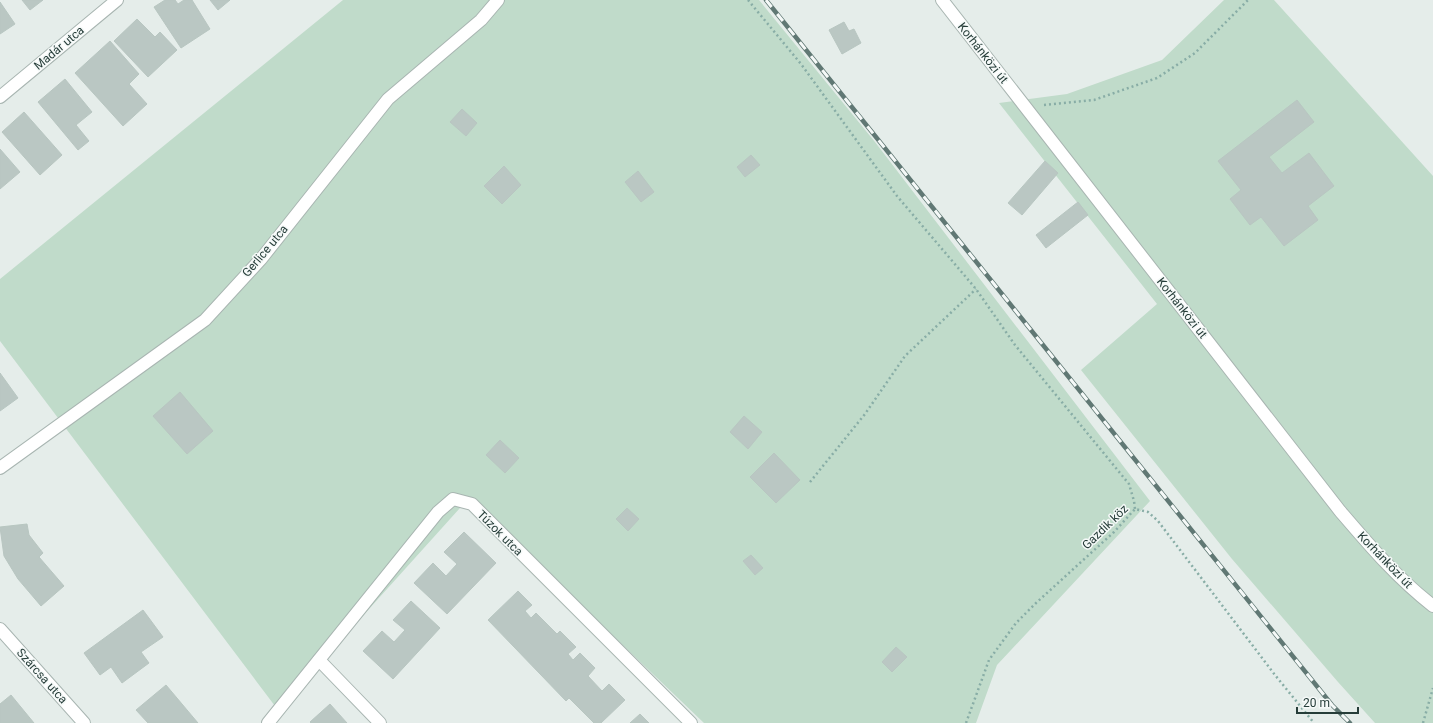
<svg xmlns="http://www.w3.org/2000/svg" width="1433" height="723" viewBox="0 0 1433 723" font-family="Roboto,sans-serif">
<style>
.green{fill:#c0dbca}
.building{fill:#bac7c3;stroke:#b8c6c1}
.lines{fill:none;stroke-linecap:round;stroke-linejoin:round}
.minor-casing{stroke:#a8b5b1;stroke-width:14}
.path{stroke:#88ada6;stroke-width:2.5;stroke-dasharray:2 3;stroke-linecap:butt}
.minor{stroke:#fff;stroke-width:12}
.rail-casing{stroke:#607874;stroke-width:4.5}
.rail{stroke:#f5f9f8;stroke-width:3;stroke-dasharray:9;stroke-linecap:butt}
.labels{text-anchor:middle;stroke-width:3;stroke-linejoin:round;paint-order:stroke}
.street-label{font-size:12px;fill:#263d39;stroke:#f5f9f8}
</style>
<rect width="100%" height="100%" fill="#e5edea"/>
<g class="green">
<polygon points="343,0 759,0 875,142 1150,501 997,665 976,723 704,723 469,498 278,710 0,341 0,279"/>
<polygon points="1224,0 1274,0 1433,176 1433,723 1375,723 1338,682 1232,559 1081,370 1157,304 999,103 1067,94 1162,60"/>
</g>
<g class="building">
<polygon points="22,0 43,0 30,10"/>
<polygon points="165,0 175,0 178,4 184,0 192,0 210,29 181,48 154,7"/>
<polygon points="210,0 230,0 218,10"/>
<polygon points="0,2 15,24 0,34"/>
<polygon points="137,19 155,37 160,32 177,50 148,77 114,41"/>
<polygon points="844,22 849,31 854,29 861,43 842,54 829,30"/>
<polygon points="110,41 139,74 129,84 147,104 123,126 75,73"/>
<polygon points="65,79 92,112 76,125 89,141 78,150 38,102"/>
<polygon points="1297,100 1314,122 1269,157 1282,173 1309,153 1334,186 1308,206 1318,220 1284,246 1261,217 1250,225 1230,199 1241,190 1218,161"/>
<polygon points="462,109 477,123 466,136 450,122"/>
<polygon points="24,112 62,155 40,175 2,132"/>
<polygon points="0,149 20,172 0,189"/>
<polygon points="751,155 760,165 745,177 737,167"/>
<polygon points="1045,161 1058,173 1022,215 1008,203"/>
<polygon points="504,166 521,185 502,204 484,186"/>
<polygon points="638,171 654,192 641,202 625,182"/>
<polygon points="1078,202 1088,215 1046,248 1036,235"/>
<polygon points="0,373 18,398 0,411"/>
<polygon points="180,392 213,431 187,454 153,416"/>
<polygon points="744,416 762,432 748,449 730,432"/>
<polygon points="500,440 519,458 505,473 486,455"/>
<polygon points="774,453 800,480 776,503 750,477"/>
<polygon points="627,508 639,519 628,531 616,519"/>
<polygon points="27,524 29,535 43,553 39,557 64,586 41,606 18,579 4,556 0,527"/>
<polygon points="464,532 496,563 447,614 414,583 433,563 446,576 457,564 444,552"/>
<polygon points="751,555 763,568 755,575 743,561"/>
<polygon points="518,591 532,605 525,611 531,618 536,613 557,634 560,631 576,647 568,654 573,660 580,653 595,668 588,676 602,691 609,684 625,700 601,723 594,723 569,698 566,701 488,620"/>
<polygon points="411,601 440,628 393,679 363,651 382,631 394,642 405,630 393,620"/>
<polygon points="143,610 163,637 141,652 149,663 122,683 111,667 100,675 84,653"/>
<polygon points="896,647 907,657 892,672 882,662"/>
<polygon points="166,685 198,723 148,723 136,710"/>
<polygon points="11,695 34,723 0,723 0,704"/>
<polygon points="330,704 347,723 311,723 310,722"/>
<polygon points="640,714 649,723 630,723"/>
</g>
<g class="lines">
<g class="minor-casing">
<g id="minor">
<path d="M 942,0 L 1340,511 C 1370,546 1397,578 1433,606"/>
<polyline points="0,97 117,0"/>
<polyline points="0,468 205,320 261,259 388,99 481,20 498,0"/>
<polyline points="0,629 84,723"/>
<polyline points="319,660 380,723"/>
<polyline points="268,723 438,512 453,499 472,504 691,723"/>
</g>
</g>
<g class="path">
<polyline points="748,0 801,64 897,196 976,289 1015,345 1129,484 1134,501 1135,509"/>
<polyline points="1044,105 1094,100 1157,78 1195,53 1248,0"/>
<polyline points="810,482 865,414 905,356 976,289"/>
<polyline points="966,723 989,660 1016,623 1036,603 1114,532 1135,509 1148,512 1158,521 1275,675 1314,723"/>
<polyline points="1423,723 1433,688"/>
</g>
<use href="#minor" class="minor"/>
<g class="rail-casing">
<polyline id="rail" points="766,0 1332,705 1350,723"/>
</g>
<use href="#rail" class="rail"/>
</g>
<g class="labels">
<g class="street-label">
<text transform="translate(59 48) rotate(-40)" y="4">Madár utca</text>
<text transform="translate(983 53) rotate(52)" y="4">Korhánközi út</text>
<text transform="translate(265 251) rotate(-50)" y="4">Gerlice utca</text>
<text transform="translate(1182 308) rotate(52)" y="4">Korhánközi út</text>
<text transform="translate(1105 527) rotate(-44)" y="4">Gazdik köz</text>
<text transform="translate(500 533) rotate(45)" y="4">Túzok utca</text>
<text transform="translate(1385 560) rotate(46)" y="4">Korhánközi út</text>
<text transform="translate(42 676) rotate(48)" y="4">Szárcsa utca</text>
</g>
</g>
<path d="M1297 707v6h61v-6" fill="none" stroke="#263d39" stroke-width="2"/>
<text x="1303" y="707" font-size="12" fill="#263d39" stroke="#f5f9f8" stroke-width="3" paint-order="stroke">20 m</text>
</svg>
